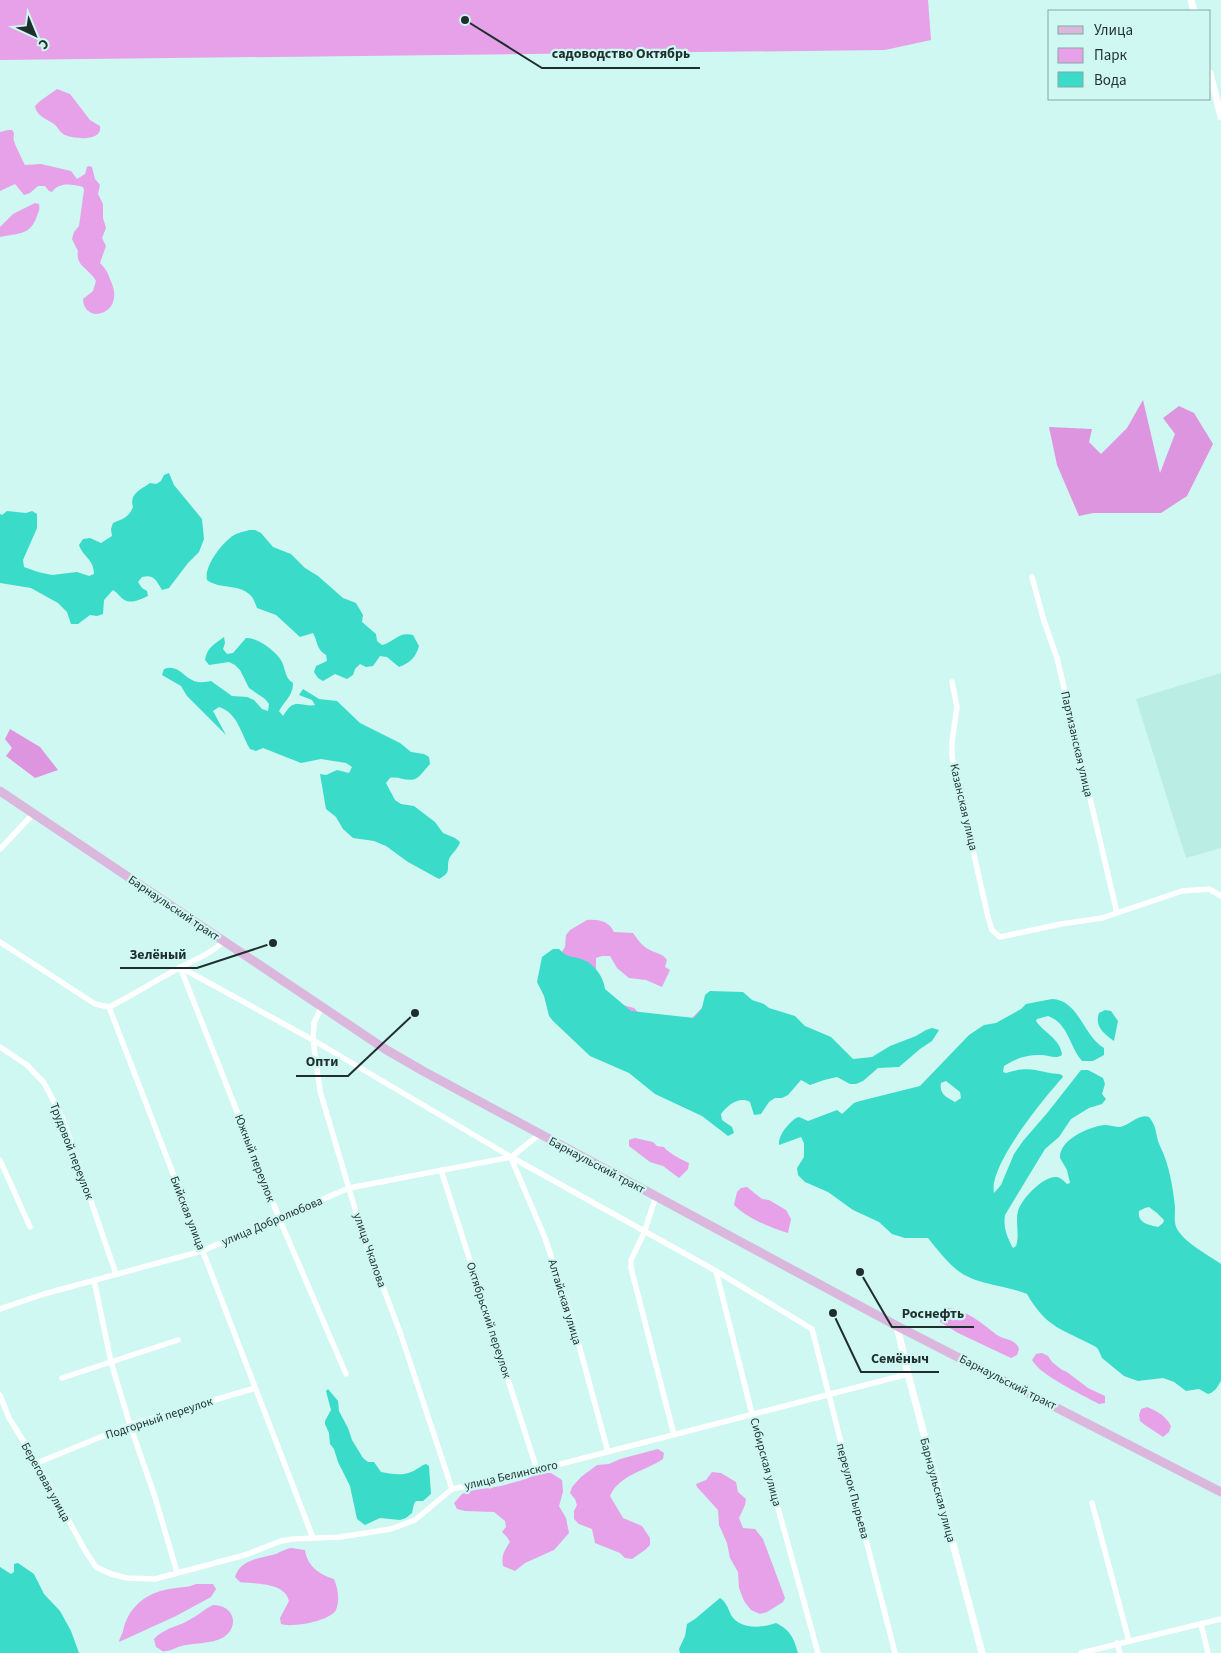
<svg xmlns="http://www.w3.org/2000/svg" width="1221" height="1653" viewBox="0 0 1221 1653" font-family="'Source Sans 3',sans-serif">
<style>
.built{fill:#baeee5}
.green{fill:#e7a1e9}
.forest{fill:#de95e0}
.water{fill:#3bdbca;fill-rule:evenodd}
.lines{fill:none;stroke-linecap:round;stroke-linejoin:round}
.minor{stroke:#fff;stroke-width:5.5}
.tertiary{stroke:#fff;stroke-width:7}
.primary{stroke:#dcb7dd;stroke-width:9}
.labels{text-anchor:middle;stroke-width:4.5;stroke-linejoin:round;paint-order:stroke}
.street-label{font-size:12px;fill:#1f2f2d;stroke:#cef8f1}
.leader{fill:none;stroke:#1f2f2d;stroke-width:2}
.callout-dot{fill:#1f2f2d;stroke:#cef8f1;stroke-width:2}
.callout-label{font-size:14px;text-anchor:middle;font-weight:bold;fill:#1f2f2d;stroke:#cef8f1;stroke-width:4.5;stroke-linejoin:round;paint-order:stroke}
</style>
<rect width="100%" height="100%" fill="#cef8f1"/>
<polygon class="built" points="1221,673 1221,848 1186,858 1136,699"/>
<g class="green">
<polygon points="0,0 928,0 931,40 885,50 0,60"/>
<path d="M 57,89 L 70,94 L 90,120 L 100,126 C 103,142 74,139 65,135 C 60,133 58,127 54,124 C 47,119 36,116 35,106 L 40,101 Z"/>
<path d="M 8,130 L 12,130 L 14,133 C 14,135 13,139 14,141 C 15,145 24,163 25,165 L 41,164 L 71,171 L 77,179 L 85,174 L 87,167 L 89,166 L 92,167 L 95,179 L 100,185 L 98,194 L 103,204 L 103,218 L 106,228 L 102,238 L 106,246 L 100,263 C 108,271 108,274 112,284 C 124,315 84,325 83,299 L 93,291 L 96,281 C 90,269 75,266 78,251 L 72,239 L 74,232 L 79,226 L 84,190 L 83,187 C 72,184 59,182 52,192 L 49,191 L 45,186 L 38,186 L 30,193 L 24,195 L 15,184 L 0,191 L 0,132 Z"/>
<path d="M 35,203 L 39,204 C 40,209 39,211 37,216 C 30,236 18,233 0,237 L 0,227 L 13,214 Z"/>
<path d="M 587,920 C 598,919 609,921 614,932 L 633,933 C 638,940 642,946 650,950 C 657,954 662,953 667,960 L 665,967 L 670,970 L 662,987 L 646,980 L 629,978 L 617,968 L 610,956 L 602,956 L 596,958 L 596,978 L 615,1003 L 634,1008 L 643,1017 L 687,1019 L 692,1018 L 702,1008 L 715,1074 L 555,963 L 565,947 L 566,935 L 570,930 Z"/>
<path d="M 635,1138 L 653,1142 L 657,1146 L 664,1147 C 667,1152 684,1161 689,1163 L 688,1169 L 679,1178 L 663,1166 L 650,1162 L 629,1146 L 629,1140 Z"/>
<path d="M 747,1187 L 762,1199 L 769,1200 L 786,1210 L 791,1219 L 788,1233 C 770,1227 748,1219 734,1205 L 737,1192 L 741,1188 Z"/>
<path d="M 949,1308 C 971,1313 980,1322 997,1335 C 1006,1341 1015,1338 1019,1349 L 1017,1355 L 1011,1358 L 958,1333 L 940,1322 L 940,1315 L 943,1310 Z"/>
<path d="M 1042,1353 L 1048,1356 L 1052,1362 L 1062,1370 L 1067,1372 L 1088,1388 L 1105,1396 L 1105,1403 L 1099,1404 C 1081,1394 1041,1376 1032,1360 L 1036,1354 Z"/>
<path d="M 1147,1407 C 1157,1411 1166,1416 1171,1426 L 1169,1432 L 1163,1437 L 1145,1425 L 1140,1421 L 1139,1415 L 1141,1409 Z"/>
<path d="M 658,1449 L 664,1453 L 663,1459 C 645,1471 619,1475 610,1496 L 623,1518 L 642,1526 L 650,1538 L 650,1545 L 645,1550 L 632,1559 L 625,1558 L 620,1553 L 595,1543 L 592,1529 L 579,1524 L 574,1519 L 574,1511 L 577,1505 L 575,1499 L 570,1493 L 572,1487 L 581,1477 L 597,1465 L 609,1464 L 620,1459 Z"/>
<polygon points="712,1472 721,1473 736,1482 738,1492 746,1499 745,1505 739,1518 743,1528 755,1529 763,1539 785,1598 783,1602 767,1612 760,1614 751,1610 744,1601 739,1588 738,1572 730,1558 727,1543 719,1525 718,1510 697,1487 696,1484 706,1480"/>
<path d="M 538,1473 L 551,1473 L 562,1480 L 563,1492 L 559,1506 L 566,1518 L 569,1533 L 554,1550 L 525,1563 L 515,1571 L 503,1566 C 501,1556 504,1551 510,1542 L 507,1537 L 502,1532 L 506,1527 L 505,1521 L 494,1512 L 465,1511 L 457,1509 L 454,1503 L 462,1494 L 469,1491 L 501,1486 L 526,1479 Z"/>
<path d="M 291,1548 L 305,1550 C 307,1566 320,1575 334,1579 C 338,1589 340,1600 336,1610 C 330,1621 292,1628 281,1624 L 280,1618 L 289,1601 C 285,1582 255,1584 240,1582 L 235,1577 C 240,1560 257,1559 272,1555 C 278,1554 284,1549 291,1548 Z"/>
<path d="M 196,1584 L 213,1584 L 216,1589 L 211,1597 L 176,1616 L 119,1642 C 120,1637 122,1635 123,1631 C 128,1608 145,1593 169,1589 C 179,1587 187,1588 196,1584 Z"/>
<path d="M 213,1605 C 234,1605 240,1626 224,1637 C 211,1645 192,1642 178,1647 C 173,1649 168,1652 162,1651 C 162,1651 157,1647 156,1647 L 154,1639 C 164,1628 177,1627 189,1620 C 198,1616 204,1609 213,1605 Z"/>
</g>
<g class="forest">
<polygon points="1143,400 1160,473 1175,434 1163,418 1179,406 1194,413 1213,444 1187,496 1161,513 1093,513 1079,516 1057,465 1049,427 1092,429 1089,442 1101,454 1127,428"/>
<polygon points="10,729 40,747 58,770 35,778 6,756 12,748 5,739"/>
</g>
<g class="water">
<path d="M 169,473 L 174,485 L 202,519 L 204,539 L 199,552 L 188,563 L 169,588 L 162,590 C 156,580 154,574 142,577 L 138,582 L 142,588 L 147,591 L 148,596 C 141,599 131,605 123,599 C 119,596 118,593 113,590 L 104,600 L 103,614 L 97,616 L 90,615 L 78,624 L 71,624 L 67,612 L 58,603 L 31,588 L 0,583 L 0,514 L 2,515 L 7,511 L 26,513 L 32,511 L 37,514 L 37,528 L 23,560 L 24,567 L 38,572 L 52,575 L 77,572 L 89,576 L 94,574 C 94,559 83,557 79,545 L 83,539 L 90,538 L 101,543 L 112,536 L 111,529 L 113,523 C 123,519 129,517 133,507 C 129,494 140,490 150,483 L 156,484 L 161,481 L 164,475 Z"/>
<path d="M 249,530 L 255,530 L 261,533 L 273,547 L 291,554 L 305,568 L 318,576 L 343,598 L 356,603 L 363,615 L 362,622 L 376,634 L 377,641 L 382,645 C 394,642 399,631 413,635 L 419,646 C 416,657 410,663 399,667 L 387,657 L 380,656 L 373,666 L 366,667 L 360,664 L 355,669 L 353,675 L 347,679 L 335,674 L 323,681 L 318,678 L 314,672 L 316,666 L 327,661 L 326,655 C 316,649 318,642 313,633 L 300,637 L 276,615 L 257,608 C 256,605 254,600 252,597 C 241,583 220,590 207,580 C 204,567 220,546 230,538 C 235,533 243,532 249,530 Z"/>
<path d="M 224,637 L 225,643 L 223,649 L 227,654 L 233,653 L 246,638 C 257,637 277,652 282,662 C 286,671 285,678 293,683 C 293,696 285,700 279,711 L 283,716 C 285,713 288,708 291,706 C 297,701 307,707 315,705 L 312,700 L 299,695 L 303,689 L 319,699 L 337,701 L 360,723 L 400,743 L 411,752 L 424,754 L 429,757 L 430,764 C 426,768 420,777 415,779 C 407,782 398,776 390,778 L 386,783 L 395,800 L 401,804 L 414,806 L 435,822 L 443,833 L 455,838 L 460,842 C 458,849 452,853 449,859 C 446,870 452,872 439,879 L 408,862 L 386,846 L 374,841 L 353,838 L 343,829 L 336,817 L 326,809 L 320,774 L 326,775 L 337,770 L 349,773 L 352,767 L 346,763 L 321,759 L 301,763 L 263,748 L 256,751 L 250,749 C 241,734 238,713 219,707 L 213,711 L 226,735 L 187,696 L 181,686 L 162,675 L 164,669 C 178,664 183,677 194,681 C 200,683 206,682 211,681 L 232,696 L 247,697 L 254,700 L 262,709 L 268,711 L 269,704 L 265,699 L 249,688 L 240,670 L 235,665 L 229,662 L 209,665 L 205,660 C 207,647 215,644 224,637 Z"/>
<path d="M 553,949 L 559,949 C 566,957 571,956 581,959 C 593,962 604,977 605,989 L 631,1011 L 694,1018 L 702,1008 L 705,995 L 710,991 L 743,992 L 752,1000 L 764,1004 L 769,1008 L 795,1016 L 805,1026 L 831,1037 L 853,1059 L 872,1057 L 890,1046 L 916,1036 L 926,1030 L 932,1028 L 939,1030 L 932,1041 L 920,1049 L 899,1067 L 878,1068 L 863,1081 L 856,1084 L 850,1084 L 837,1077 L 824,1080 L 810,1085 L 801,1080 L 788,1095 L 782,1098 L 775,1098 L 769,1102 L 761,1114 L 754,1115 L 750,1102 C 739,1096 728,1105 721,1114 L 722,1120 L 732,1127 L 734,1133 L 728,1136 L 702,1116 L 655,1094 L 629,1073 L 590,1056 L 553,1021 L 549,1016 L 544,996 L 537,982 L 542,957 Z"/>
<path d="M 1052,999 C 1079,1000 1083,1036 1104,1048 L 1104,1055 L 1093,1061 L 1082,1061 C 1069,1046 1069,1024 1048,1016 L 1037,1019 L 1036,1021 C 1044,1033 1061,1039 1062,1055 C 1055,1060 1047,1054 1039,1055 C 1025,1055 1015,1059 1004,1066 L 1003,1072 L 1006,1073 C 1025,1067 1031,1069 1050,1073 C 1054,1074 1058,1073 1062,1075 L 1063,1077 C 1044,1098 988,1166 994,1193 L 1001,1185 L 1014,1154 L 1023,1141 L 1048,1112 L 1081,1070 L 1088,1070 L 1103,1078 L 1105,1084 L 1102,1094 L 1106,1099 L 1102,1104 L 1089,1108 L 1071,1119 L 1059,1137 L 1045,1149 L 1005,1215 C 1003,1227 1007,1237 1013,1248 L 1016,1246 C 1020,1235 1015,1222 1018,1211 C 1021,1199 1044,1175 1057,1177 C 1061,1178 1064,1181 1067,1184 L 1070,1183 L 1067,1170 L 1060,1158 C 1059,1140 1088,1127 1104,1125 C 1110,1125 1115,1127 1120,1127 C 1130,1125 1139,1113 1149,1117 C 1158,1128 1155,1136 1160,1146 C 1169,1164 1173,1187 1175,1207 C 1175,1214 1174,1220 1176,1227 C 1184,1243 1207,1254 1221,1264 L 1221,1381 L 1216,1389 L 1211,1393 L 1208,1394 L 1199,1389 L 1186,1391 L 1174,1382 L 1163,1378 L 1138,1381 L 1124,1376 L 1102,1358 L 1098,1349 L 1096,1347 C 1063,1329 1047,1329 1027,1294 C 1005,1285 976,1285 957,1270 C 946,1261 937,1249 928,1238 L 905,1238 L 892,1234 L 879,1222 L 853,1210 L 828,1192 L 805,1182 L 798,1175 L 797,1168 L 804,1157 L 804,1143 L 801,1137 L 779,1145 C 778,1135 788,1124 796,1118 L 799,1117 L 808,1121 L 837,1110 L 842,1114 L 854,1103 L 860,1101 L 920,1086 L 969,1035 L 984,1025 L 996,1023 L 1021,1009 L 1026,1004 ZM 946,1081 L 960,1092 L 961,1098 L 955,1102 C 946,1097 939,1094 941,1083 ZM 1149,1207 L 1157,1213 L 1164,1220 L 1163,1223 L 1158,1227 C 1149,1225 1137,1223 1139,1211 L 1145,1208 Z"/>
<path d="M 1105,1010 L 1111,1011 L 1118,1021 L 1114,1041 C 1105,1034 1094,1027 1099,1013 Z"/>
<path d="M 328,1389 L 338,1401 L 339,1411 L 348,1428 L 352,1440 L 363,1458 L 368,1462 L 374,1462 L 381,1472 C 390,1474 403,1476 411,1472 C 417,1470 420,1466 426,1464 L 429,1466 L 431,1494 L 423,1501 L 416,1501 L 414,1504 L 412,1513 L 406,1518 L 400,1520 L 380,1518 L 365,1525 L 357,1519 L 350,1486 L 338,1462 L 334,1449 L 330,1444 L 329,1433 L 325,1424 L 325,1421 L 331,1410 L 326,1391 Z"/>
<polygon points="18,1563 34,1574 44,1594 60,1611 71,1631 79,1653 0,1653 0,1567 11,1574 14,1572 14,1564"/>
<path d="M 720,1598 C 726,1602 728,1608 731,1615 C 740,1630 762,1628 776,1623 C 790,1630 794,1638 798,1653 L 680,1653 L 679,1649 L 685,1636 L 687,1624 L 695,1619 Z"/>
</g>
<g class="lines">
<g class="minor">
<polyline points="1032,577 1044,621 1057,658 1117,913"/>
<polyline points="952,682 957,707 952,742 952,757 988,917 992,930 1000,937 1061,924 1102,918 1182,891 1209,889 1221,896"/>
<polyline points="0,849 34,813"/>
<polyline points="0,942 95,1004 109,1007 313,1538"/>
<polyline points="180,967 313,1040 511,1157 716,1271 812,1329 895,1653"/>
<polyline points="180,967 279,1218 346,1374"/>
<polyline points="322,1006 314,1023 313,1040 320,1091 361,1229 400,1332 452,1489"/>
<path d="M 109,1007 C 133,995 156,980 181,967 C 198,958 209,955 224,941"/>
<polyline points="0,1047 27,1065 44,1083 62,1117 116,1274"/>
<polyline points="511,1158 545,1238 570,1312 608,1452"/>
<polyline points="0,1160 30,1227"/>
<polyline points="441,1170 537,1470"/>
<polyline points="656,1196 644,1233 631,1260 631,1268 674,1435"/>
<polyline points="716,1271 752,1414 818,1653"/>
<polyline points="94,1280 111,1362 130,1425 154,1494 177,1572"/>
<polyline points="0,1309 44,1294 202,1251 349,1188 511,1157 540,1134"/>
<polyline points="62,1378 178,1340"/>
<polyline points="0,1395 9,1418 37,1463 86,1552 96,1567 111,1574 127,1578 155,1579 245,1555 281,1541 293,1539 340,1537 391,1529 415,1520 452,1489 457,1488 503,1479 908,1374"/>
<polyline points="37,1463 130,1425 255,1388"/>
<polyline points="1092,1503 1129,1641"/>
<polyline points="1201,1624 1208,1653"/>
<polyline points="1117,1643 1120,1653"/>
<polyline points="1081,1653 1221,1619"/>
</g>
<g class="tertiary">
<polyline points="1191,0 1194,11"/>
<polyline points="1210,73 1221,117"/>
<polyline points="897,1326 908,1374 982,1653"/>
</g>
<polyline class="primary" points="0,791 385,1049 423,1071 897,1326 1221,1492"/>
</g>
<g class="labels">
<g class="street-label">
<text transform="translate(1077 744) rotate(77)" y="4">Партизанская улица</text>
<text transform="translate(964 807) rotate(77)" y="4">Казанская улица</text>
<text transform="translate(174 908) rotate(34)" y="4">Барнаульский тракт</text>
<text transform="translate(72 1151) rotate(69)" y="4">Трудовой переулок</text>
<text transform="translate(255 1158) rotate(69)" y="4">Южный переулок</text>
<text transform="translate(597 1165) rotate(28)" y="4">Барнаульский тракт</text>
<text transform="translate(188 1213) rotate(69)" y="4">Бийская улица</text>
<text transform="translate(272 1221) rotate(-23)" y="4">улица Добролюбова</text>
<text transform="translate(370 1250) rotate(71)" y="4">улица Чкалова</text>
<text transform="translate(565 1302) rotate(73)" y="4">Алтайская улица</text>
<text transform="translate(489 1320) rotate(72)" y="4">Октябрьский переулок</text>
<text transform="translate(1008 1382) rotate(27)" y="4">Барнаульский тракт</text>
<text transform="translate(159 1418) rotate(-18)" y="4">Подгорный переулок</text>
<text transform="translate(766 1462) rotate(75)" y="4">Сибирская улица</text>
<text transform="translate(511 1475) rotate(-13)" y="4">улица Белинского</text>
<text transform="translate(46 1482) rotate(61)" y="4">Береговая улица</text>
<text transform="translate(938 1490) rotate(75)" y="4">Барнаульская улица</text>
<text transform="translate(853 1491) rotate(75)" y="4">переулок Пырьева</text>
</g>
</g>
<path class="leader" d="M465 20L542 68H700M273 943L197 968H120M415 1013L348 1076H296M860 1272L892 1327H974M833 1313L861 1372H939"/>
<g class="callout-dot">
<circle cx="465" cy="20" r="5"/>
<circle cx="273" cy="943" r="5"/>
<circle cx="415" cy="1013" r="5"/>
<circle cx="860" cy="1272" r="5"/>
<circle cx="833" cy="1313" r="5"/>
</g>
<g class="callout-label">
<text x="621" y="58">садоводство Октябрь</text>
<text x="158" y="959">Зелёный</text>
<text x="322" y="1066">Опти</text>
<text x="933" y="1318">Роснефть</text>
<text x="900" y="1363">Семёныч</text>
</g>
<rect x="1048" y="10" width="162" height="90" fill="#cef8f1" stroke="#88a8a3"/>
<rect x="1058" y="26" width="25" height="8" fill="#dcb7dd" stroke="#88a8a3"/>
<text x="1094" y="35" font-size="15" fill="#1f2f2d">Улица</text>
<rect x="1058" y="48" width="25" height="15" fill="#e7a1e9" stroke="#88a8a3"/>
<text x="1094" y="60" font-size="15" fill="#1f2f2d">Парк</text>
<rect x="1058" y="72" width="25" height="15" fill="#3bdbca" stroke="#88a8a3"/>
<text x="1094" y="85" font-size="15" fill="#1f2f2d">Вода</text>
<g transform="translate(35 35) rotate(136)" stroke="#cef8f1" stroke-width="4" paint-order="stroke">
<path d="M0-4L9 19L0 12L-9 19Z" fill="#1f2f2d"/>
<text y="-8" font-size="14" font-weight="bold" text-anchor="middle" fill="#1f2f2d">С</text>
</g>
</svg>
